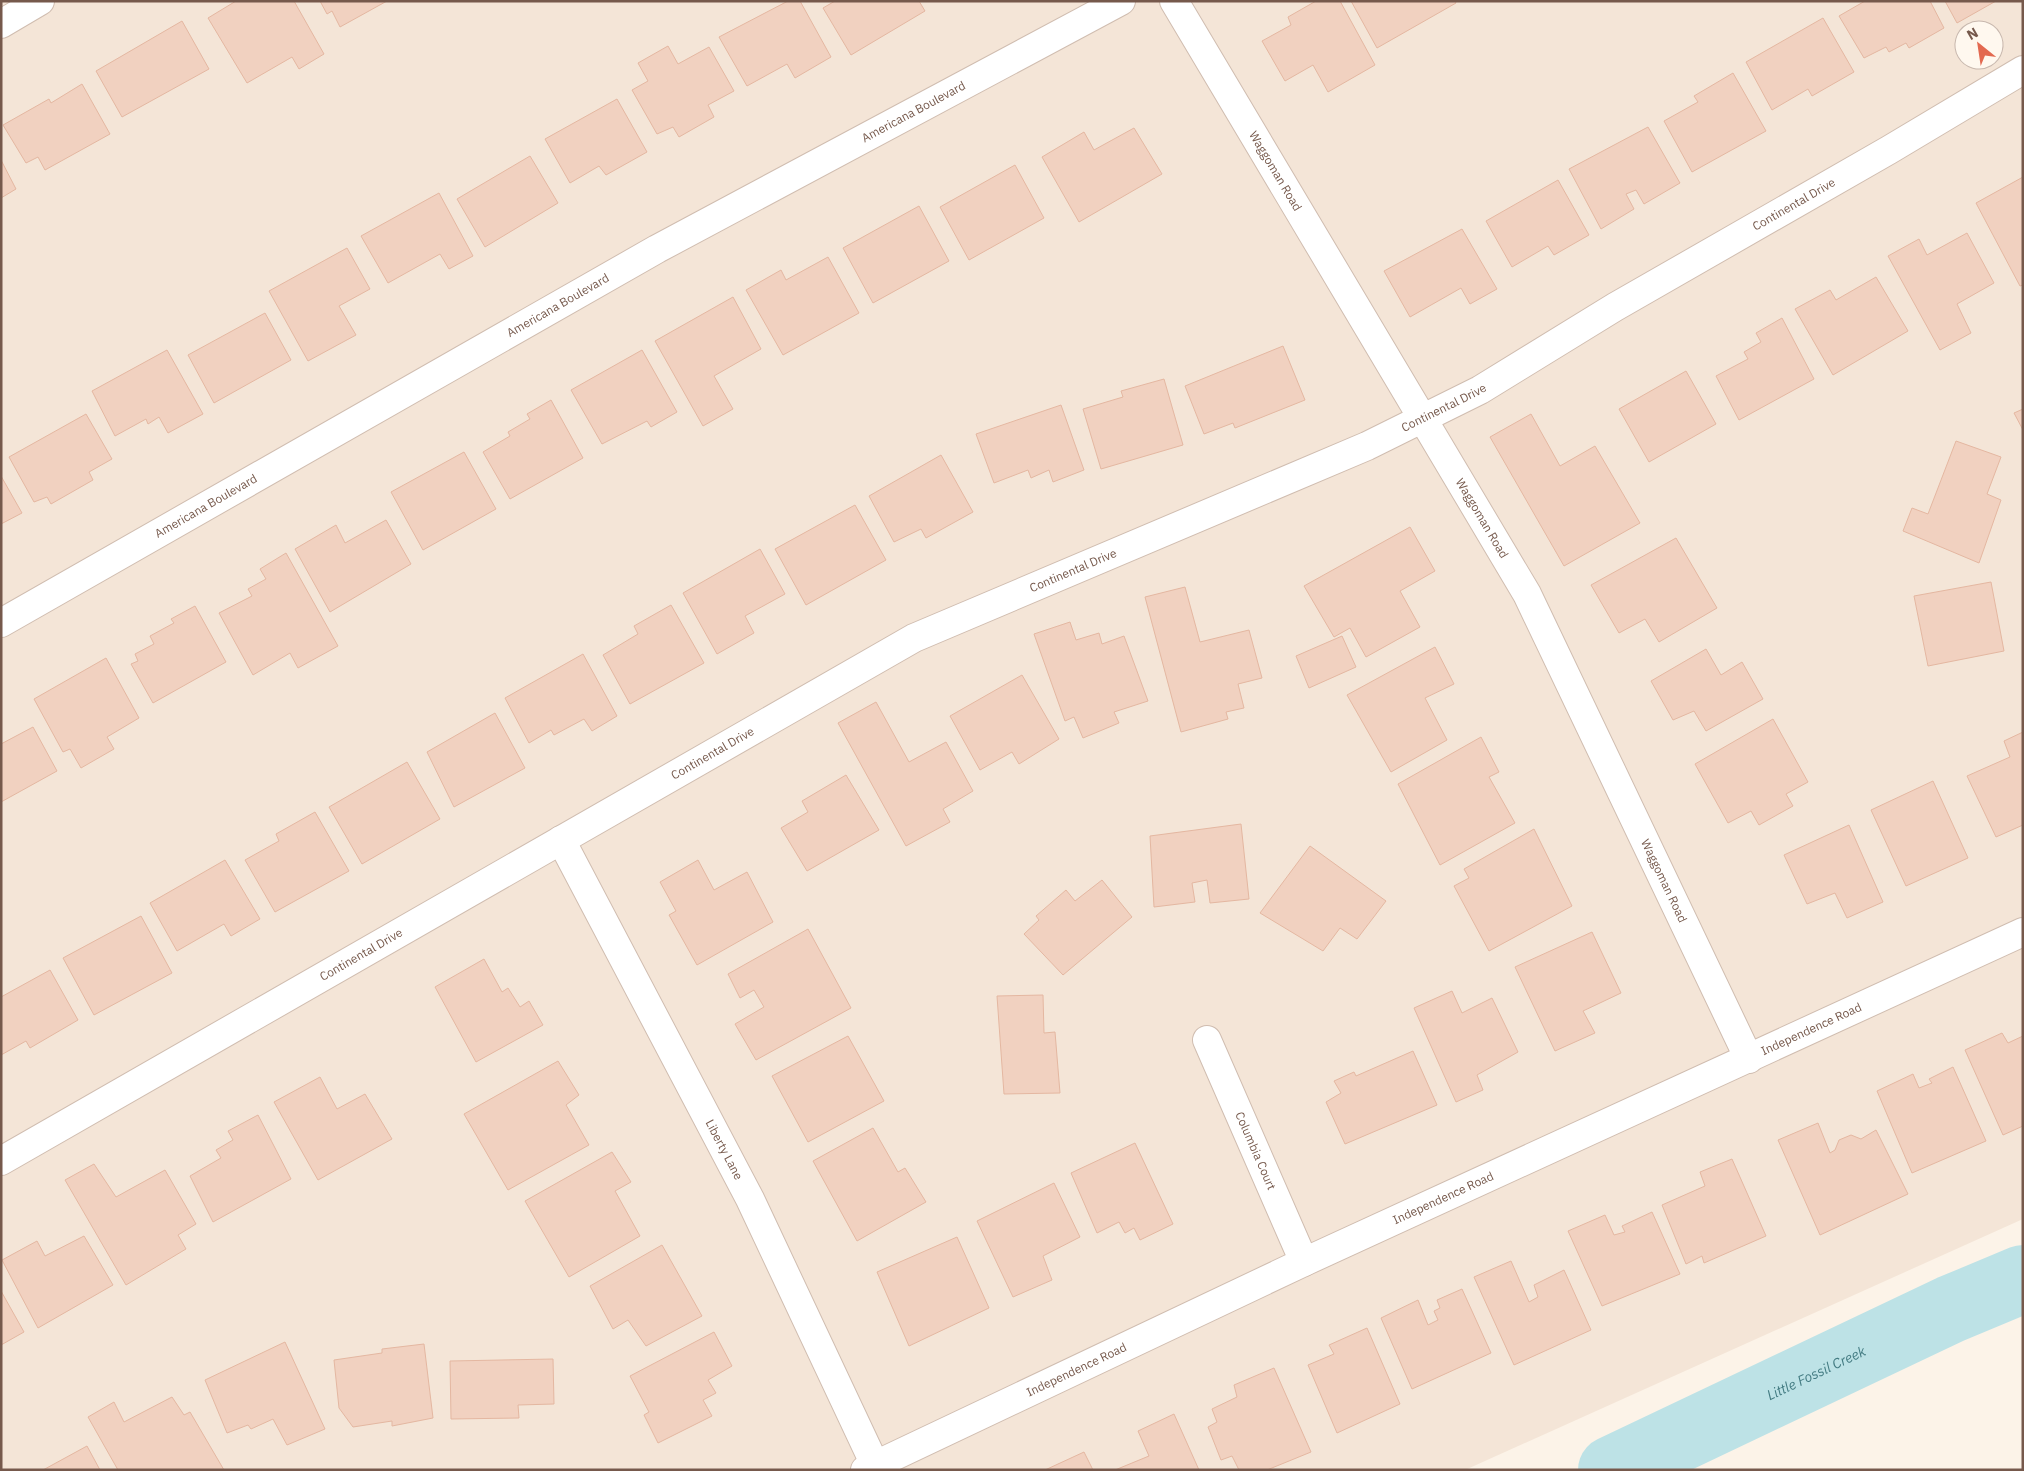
<svg xmlns="http://www.w3.org/2000/svg" width="2024" height="1471" viewBox="0 0 2024 1471" font-family="'IBM Plex Sans',sans-serif">
<style>
.residential{fill:#f4e5d7;fill-rule:evenodd}
.lines{fill:none;stroke-linecap:round;stroke-linejoin:round}
.river{stroke:#bde2e6;stroke-width:68}
.building{fill:#f1d1c0;stroke:#e4b7a1}
.minor-casing{stroke:#d0bdb0;stroke-width:30}
.minor{stroke:#fff;stroke-width:28}
.labels{text-anchor:middle;stroke-width:5;stroke-linejoin:round;paint-order:stroke}
.street-label{font-size:12px;fill:#76594c;stroke:#fff8ef}
.water-label{font-size:14px;font-style:italic;fill:#437b82;stroke:#fff8ef}
</style>
<rect width="100%" height="100%" fill="#fcf3e8"/>
<path class="residential" d="M 1,1 L 2023,1 L 2023,1219 L 1465,1470 L 1,1470 ZM 1964,30 L 1994,30 L 1994,60 L 1964,60 Z"/>
<g class="lines">
<path class="river" id="s1" d="M 1612,1470 L 1951,1309 L 2023,1279"/>
</g>
<g class="building">
<polygon points="236,1 294,1 324,54 299,69 292,57 247,83 208,18"/>
<polygon points="320,1 387,1 340,27 332,11 327,14"/>
<polygon points="788,1 800,1 831,57 795,78 787,64 747,86 719,37"/>
<polygon points="835,1 919,1 925,11 851,55 823,8"/>
<polygon points="1316,1 1340,1 1375,65 1328,92 1313,65 1285,81 1262,41 1291,25 1288,17"/>
<polygon points="1351,1 1455,1 1456,3 1377,48"/>
<polygon points="1865,1 1930,1 1944,28 1909,48 1906,43 1889,52 1886,47 1864,58 1839,16"/>
<polygon points="1945,1 1996,1 1957,23"/>
<polygon points="1823,18 1854,72 1812,96 1808,89 1772,110 1746,62"/>
<polygon points="182,21 209,69 122,117 96,71"/>
<polygon points="668,46 678,64 709,47 734,91 708,105 714,117 679,137 673,127 657,134 632,90 648,81 638,63"/>
<polygon points="1733,73 1766,131 1692,172 1664,121 1698,102 1694,96"/>
<polygon points="82,84 110,134 45,170 38,157 26,163 3,125 49,99 51,103"/>
<polygon points="617,99 647,152 606,175 599,166 570,183 545,139"/>
<polygon points="1648,127 1680,183 1644,204 1636,190 1626,194 1634,209 1601,229 1569,169"/>
<polygon points="1134,128 1162,174 1079,222 1042,157 1084,132 1094,150"/>
<polygon points="530,156 558,203 485,247 457,199"/>
<polygon points="1,160 16,189 1,198"/>
<polygon points="1015,165 1044,218 969,260 940,207"/>
<polygon points="2023,177 2023,285 2020,286 1976,203"/>
<polygon points="1558,180 1589,235 1554,255 1548,246 1512,267 1486,221"/>
<polygon points="439,193 473,256 449,269 440,254 388,283 361,236"/>
<polygon points="919,206 949,261 873,303 843,248"/>
<polygon points="1462,229 1497,289 1470,304 1461,288 1410,317 1384,271"/>
<polygon points="1967,233 1994,283 1957,304 1971,333 1940,350 1888,256 1919,239 1927,255"/>
<polygon points="347,248 370,289 339,306 356,335 308,361 269,291"/>
<polygon points="828,257 859,313 783,355 746,290 781,270 786,280"/>
<polygon points="1876,277 1908,331 1833,375 1795,309 1830,290 1836,300"/>
<polygon points="733,297 761,349 714,376 733,409 703,426 655,341"/>
<polygon points="265,313 291,360 214,403 188,355"/>
<polygon points="1782,318 1814,379 1739,420 1716,376 1748,359 1744,352 1761,342 1756,333"/>
<polygon points="1283,346 1305,400 1235,428 1233,423 1204,434 1185,386"/>
<polygon points="167,350 203,414 168,433 159,417 148,424 146,419 115,436 92,391"/>
<polygon points="642,350 677,412 651,427 647,421 602,444 571,390"/>
<polygon points="1686,371 1716,424 1649,462 1619,409"/>
<polygon points="1164,379 1183,445 1101,469 1083,409 1123,397 1121,391"/>
<polygon points="551,400 583,458 510,499 483,452 510,436 508,432 530,419 527,414"/>
<polygon points="1061,405 1084,470 1053,482 1049,470 1031,478 1028,470 994,483 976,434"/>
<polygon points="2023,409 2023,430 2014,413"/>
<polygon points="86,414 112,459 89,472 93,480 51,504 47,497 34,502 9,457"/>
<polygon points="1531,414 1560,466 1595,446 1640,523 1564,566 1490,437"/>
<polygon points="1956,441 2001,457 1987,494 2001,500 1979,563 1903,531 1912,508 1928,514"/>
<polygon points="464,452 496,509 423,550 391,492"/>
<polygon points="941,455 973,512 926,538 921,529 894,542 869,496"/>
<polygon points="1,476 22,513 1,524"/>
<polygon points="855,505 886,560 806,605 775,549"/>
<polygon points="386,520 411,564 330,612 295,549 336,525 345,543"/>
<polygon points="1410,527 1435,571 1400,591 1420,627 1366,657 1350,628 1334,637 1304,586"/>
<polygon points="1676,538 1717,608 1659,642 1645,619 1619,633 1591,585"/>
<polygon points="760,549 785,594 745,616 754,633 717,654 683,593"/>
<polygon points="286,553 338,646 298,668 290,653 253,675 219,613 252,596 248,589 266,579 260,569"/>
<polygon points="1991,582 2004,651 1928,666 1914,596"/>
<polygon points="1185,587 1200,642 1249,630 1262,678 1238,684 1244,708 1226,712 1228,719 1181,732 1145,597"/>
<polygon points="671,605 704,663 630,704 603,655 638,634 634,626"/>
<polygon points="195,606 226,662 153,703 131,664 138,661 135,654 154,644 150,636 174,623 171,619"/>
<polygon points="1070,622 1076,640 1099,633 1102,644 1124,636 1148,701 1114,712 1119,723 1083,738 1074,717 1065,721 1034,634"/>
<polygon points="1342,636 1356,667 1309,688 1296,656"/>
<polygon points="1435,647 1454,684 1425,698 1447,740 1391,772 1347,695"/>
<polygon points="1706,649 1721,675 1742,662 1763,699 1706,731 1694,711 1673,720 1651,681"/>
<polygon points="583,654 617,716 592,731 584,719 554,735 551,730 529,743 505,698"/>
<polygon points="106,658 139,718 107,737 114,749 81,768 70,749 63,752 34,699"/>
<polygon points="1022,675 1059,739 1019,764 1012,752 980,770 950,716"/>
<polygon points="876,702 909,762 946,742 973,791 943,809 950,822 906,846 838,723"/>
<polygon points="495,713 525,768 454,807 427,752"/>
<polygon points="1773,719 1808,782 1786,794 1793,806 1759,825 1751,811 1728,823 1695,764"/>
<polygon points="33,727 57,771 1,802 1,744"/>
<polygon points="2023,732 2023,825 1996,837 1967,776 2010,757 2004,741"/>
<polygon points="1481,737 1499,772 1489,777 1515,823 1440,865 1398,784"/>
<polygon points="407,762 440,819 362,864 329,807"/>
<polygon points="846,775 879,830 807,871 781,828 808,812 802,801"/>
<polygon points="1933,781 1968,858 1906,886 1871,810"/>
<polygon points="315,812 349,871 275,912 245,860 279,841 276,834"/>
<polygon points="1241,824 1249,899 1210,903 1207,880 1192,883 1195,902 1154,907 1150,836"/>
<polygon points="1849,825 1883,902 1847,918 1835,893 1807,904 1784,855"/>
<polygon points="1534,829 1572,906 1489,951 1454,886 1469,878 1464,869"/>
<polygon points="1310,846 1386,901 1357,939 1340,928 1323,951 1260,913"/>
<polygon points="225,860 260,919 231,936 224,924 177,951 150,903"/>
<polygon points="698,860 714,890 747,872 773,922 697,965 669,915 676,911 660,882"/>
<polygon points="1102,880 1132,917 1063,975 1024,934 1039,920 1036,916 1066,890 1075,901"/>
<polygon points="141,916 172,973 94,1015 63,958"/>
<polygon points="808,929 851,1008 756,1060 735,1024 764,1007 754,990 740,998 728,974"/>
<polygon points="1592,932 1621,993 1583,1011 1595,1033 1555,1051 1515,967"/>
<polygon points="484,959 502,992 508,988 520,1007 529,1001 543,1025 476,1062 435,987"/>
<polygon points="50,970 78,1020 30,1048 26,1041 1,1055 1,997"/>
<polygon points="1452,991 1462,1013 1492,998 1518,1052 1477,1075 1483,1090 1456,1102 1414,1008"/>
<polygon points="1043,995 1044,1033 1055,1032 1060,1093 1004,1094 997,996"/>
<polygon points="2002,1033 2008,1043 2023,1036 2023,1126 2003,1135 1965,1050"/>
<polygon points="848,1036 884,1101 808,1142 772,1076"/>
<polygon points="1413,1051 1437,1105 1345,1144 1326,1102 1341,1093 1334,1081 1354,1072 1356,1076"/>
<polygon points="558,1061 579,1095 566,1105 589,1145 508,1190 464,1114"/>
<polygon points="1953,1067 1986,1141 1912,1173 1877,1091 1913,1074 1919,1088 1932,1083 1929,1079"/>
<polygon points="320,1077 337,1109 365,1094 392,1139 318,1180 274,1102"/>
<polygon points="258,1115 291,1179 213,1222 190,1176 221,1158 216,1150 233,1140 228,1131"/>
<polygon points="1818,1123 1830,1153 1835,1150 1839,1140 1851,1135 1861,1139 1876,1130 1908,1194 1820,1235 1778,1140"/>
<polygon points="873,1128 898,1172 905,1168 926,1202 857,1241 813,1161"/>
<polygon points="1135,1143 1173,1224 1140,1240 1134,1228 1125,1233 1119,1222 1097,1233 1071,1173"/>
<polygon points="612,1152 631,1182 615,1191 640,1236 569,1277 525,1201"/>
<polygon points="1732,1159 1766,1236 1704,1263 1702,1256 1686,1264 1662,1205 1705,1186 1700,1172"/>
<polygon points="94,1164 116,1197 165,1170 196,1224 178,1235 186,1249 126,1285 65,1180"/>
<polygon points="1054,1183 1080,1237 1043,1256 1052,1280 1013,1297 977,1221"/>
<polygon points="1652,1212 1680,1274 1602,1306 1568,1231 1605,1215 1614,1235 1625,1232 1622,1226"/>
<polygon points="84,1236 113,1285 38,1328 2,1260 37,1241 45,1256"/>
<polygon points="957,1237 989,1308 909,1346 877,1272"/>
<polygon points="662,1245 702,1316 646,1346 628,1320 613,1329 590,1286"/>
<polygon points="1511,1261 1529,1302 1538,1297 1534,1285 1564,1270 1591,1330 1514,1365 1474,1277"/>
<polygon points="1462,1289 1491,1353 1412,1389 1381,1318 1418,1300 1428,1325 1438,1320 1434,1311 1440,1308 1437,1300"/>
<polygon points="1,1291 24,1332 1,1345"/>
<polygon points="1367,1328 1400,1404 1337,1433 1308,1365 1334,1354 1329,1345"/>
<polygon points="714,1332 732,1366 708,1380 716,1393 703,1400 712,1416 658,1443 644,1415 649,1412 630,1376"/>
<polygon points="285,1342 325,1429 287,1445 273,1419 251,1429 248,1425 227,1433 205,1380"/>
<polygon points="424,1344 433,1418 392,1426 392,1421 353,1427 339,1408 334,1360 382,1353 382,1349"/>
<polygon points="553,1359 554,1404 518,1405 519,1418 451,1419 450,1361"/>
<polygon points="1274,1368 1311,1452 1267,1470 1239,1470 1232,1456 1221,1460 1208,1427 1217,1422 1212,1409 1237,1397 1234,1385"/>
<polygon points="172,1397 184,1415 190,1412 224,1470 118,1470 88,1417 114,1402 124,1422"/>
<polygon points="1174,1414 1199,1470 1115,1470 1149,1456 1138,1431"/>
<polygon points="87,1446 100,1470 43,1470"/>
<polygon points="1084,1452 1093,1470 1045,1470"/>
</g>
<g class="lines">
<g class="minor-casing">
<g id="minor">
<path id="s2" d="M 1174,1 L 1527,594 L 1749,1059"/>
<polyline points="1,24 40,1"/>
<path id="s3" d="M 1,623 L 657,249 L 1121,1"/>
<path id="s4" d="M 561,840 L 750,1199 L 875,1465"/>
<path id="s5" d="M 1207,1040 L 1304,1262"/>
<path id="s6" d="M 1,1161 L 914,638 L 1367,446 L 1480,390 L 1615,307 L 1889,150 L 2023,70"/>
<path id="s7" d="M 865,1470 L 1304,1262 L 2023,932"/>
</g>
</g>
<use href="#minor" class="minor"/>
</g>
<g class="labels">
<g class="street-label">
<text dy="4" stroke="none"><textPath href="#s3" startOffset="1046">Americana Boulevard</textPath></text>
<text dy="4" stroke="none"><textPath href="#s2" startOffset="198">Waggoman Road</textPath></text>
<text dy="4" stroke="none"><textPath href="#s6" startOffset="2035">Continental Drive</textPath></text>
<text dy="4" stroke="none"><textPath href="#s3" startOffset="641">Americana Boulevard</textPath></text>
<text dy="4" stroke="none"><textPath href="#s6" startOffset="1630">Continental Drive</textPath></text>
<text dy="4" stroke="none"><textPath href="#s3" startOffset="236">Americana Boulevard</textPath></text>
<text dy="4" stroke="none"><textPath href="#s2" startOffset="602">Waggoman Road</textPath></text>
<text dy="4" stroke="none"><textPath href="#s6" startOffset="1225">Continental Drive</textPath></text>
<text dy="4" stroke="none"><textPath href="#s6" startOffset="820">Continental Drive</textPath></text>
<text dy="4" stroke="none"><textPath href="#s2" startOffset="1008">Waggoman Road</textPath></text>
<text dy="4" stroke="none"><textPath href="#s6" startOffset="415">Continental Drive</textPath></text>
<text dy="4" stroke="none"><textPath href="#s7" startOffset="1044">Independence Road</textPath></text>
<text dy="4" stroke="none"><textPath href="#s4" startOffset="350">Liberty Lane</textPath></text>
<text dy="4" stroke="none"><textPath href="#s5" startOffset="121">Columbia Court</textPath></text>
<text dy="4" stroke="none"><textPath href="#s7" startOffset="639">Independence Road</textPath></text>
<text dy="4" stroke="none"><textPath href="#s7" startOffset="234">Independence Road</textPath></text>
</g>
<g class="water-label">
<text dy="5" stroke="none"><textPath href="#s1" startOffset="226">Little Fossil Creek</textPath></text>
</g>
</g>
<rect width="2024" height="1471" fill="none" stroke="#76594c" stroke-width="5"/>
<g transform="translate(1979 45) rotate(330)"><circle r="24" fill="#fff8ef" stroke="#c8b8ae"/>
<path d="M0-4L9 19L0 12L-9 19Z" fill="#e36950"/>
<text y="-8" font-size="14" font-weight="bold" text-anchor="middle" fill="#76594c">N</text>
</g>
</svg>
